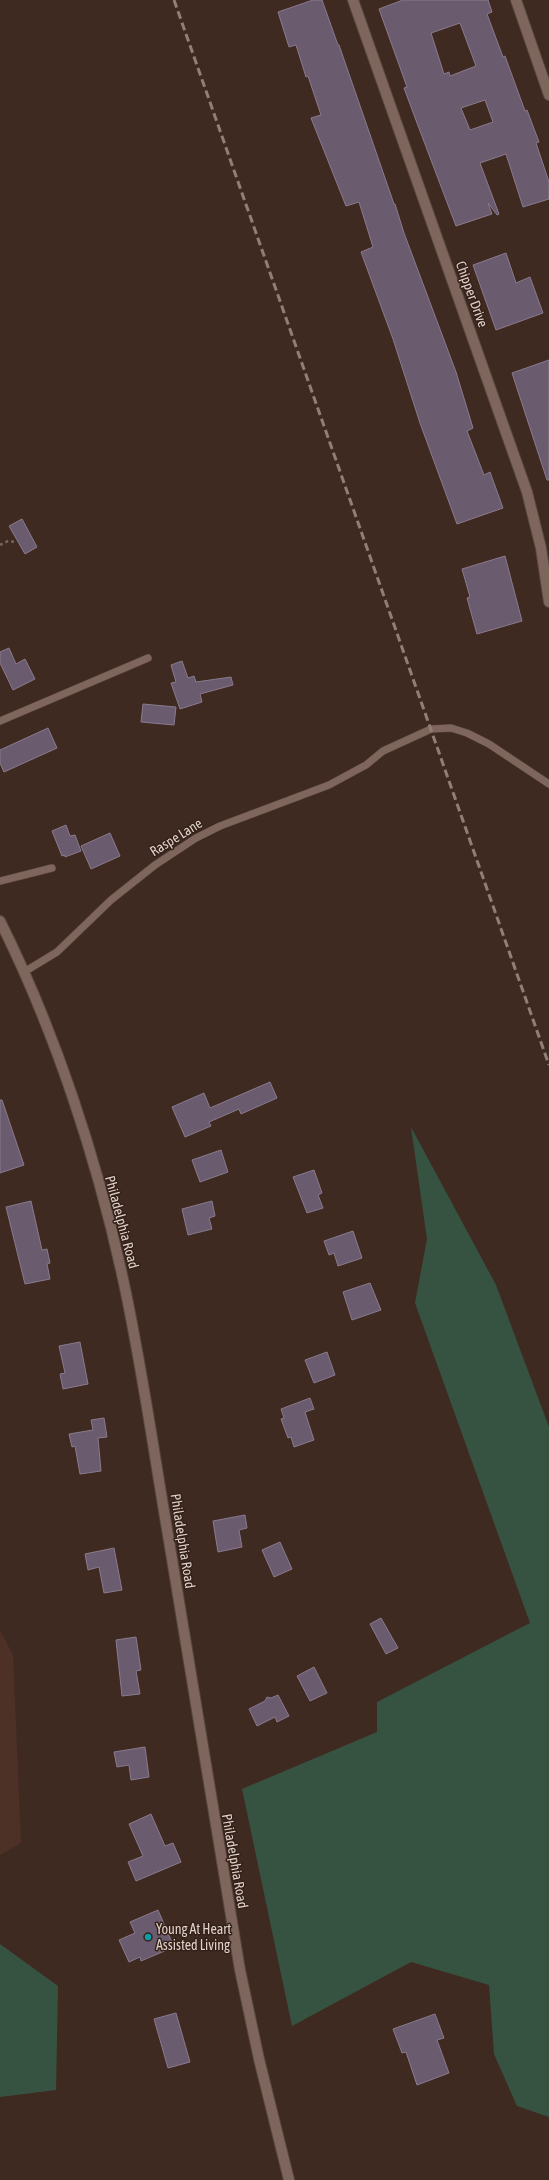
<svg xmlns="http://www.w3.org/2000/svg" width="549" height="2180" viewBox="0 0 549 2180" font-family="'Asap Condensed',sans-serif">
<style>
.built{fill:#4d3126}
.green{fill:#365341}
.building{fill:#6a5b6e;stroke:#8a7a8e;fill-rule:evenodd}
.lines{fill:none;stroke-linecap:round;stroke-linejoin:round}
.service-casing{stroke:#594740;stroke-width:8}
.minor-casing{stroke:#594740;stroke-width:12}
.secondary-casing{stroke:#594740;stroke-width:12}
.path{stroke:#78665e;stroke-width:2.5;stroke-dasharray:3 3;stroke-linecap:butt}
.service{stroke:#7f665c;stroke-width:7}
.minor{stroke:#7f665c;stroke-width:10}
.secondary{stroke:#7f665c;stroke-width:10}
.rail{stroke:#907e77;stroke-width:3;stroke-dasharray:8 4;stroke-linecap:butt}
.culture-dot{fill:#0f9aa8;stroke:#352118;stroke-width:1.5}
.labels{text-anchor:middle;stroke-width:3;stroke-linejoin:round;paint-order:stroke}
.street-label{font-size:14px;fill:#dfd1cb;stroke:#352118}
.poi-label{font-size:14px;fill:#dfd1cb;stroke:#352118;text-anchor:start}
</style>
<rect width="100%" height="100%" fill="#3f2a22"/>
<polygon class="built" points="0,1630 13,1655 21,1843 0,1855"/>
<g class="green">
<polygon points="411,1127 496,1285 549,1427 549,2117 517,2106 494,2054 489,1985 411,1962 292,2026 242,1789 377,1732 377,1702 530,1623 415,1303 427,1239"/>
<polygon points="0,1944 58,1986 56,2090 0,2097"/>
</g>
<g class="building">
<polygon points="313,0 322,0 338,45 339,45 394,204 395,204 404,233 456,372 473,428 467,431 484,475 490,472 503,508 457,524 420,423 393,339 361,252 373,247 359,202 346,206 311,118 321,115 308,76 306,77 296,45 289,47 278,12"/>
<path d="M 403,0 L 488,0 L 492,12 L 487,14 L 503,57 L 505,56 L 525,111 L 527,110 L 539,142 L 536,143 L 549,182 L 549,199 L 523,207 L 506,154 L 480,163 L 499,214 L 497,215 L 488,203 L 492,214 L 456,226 L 417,123 L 404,88 L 407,87 L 379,9 ZM 460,23 L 476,66 L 450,76 L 449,72 L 444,74 L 431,33 ZM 485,100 L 493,122 L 470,130 L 461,108 Z"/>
<polygon points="506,253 516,283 530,277 543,313 496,330 473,265"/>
<polygon points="549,360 549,480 547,480 512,373"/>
<polygon points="22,519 37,547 25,554 9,526"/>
<polygon points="505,556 522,621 477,634 467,598 470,597 462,569"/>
<polygon points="9,648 16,664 25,659 35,679 13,690 0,663 0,652"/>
<polygon points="182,661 188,678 194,676 196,682 231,677 233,685 200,694 202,702 180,709 171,683 176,682 171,665"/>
<polygon points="143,704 176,707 174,725 141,722"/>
<polygon points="48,728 57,748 4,772 0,763 0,750"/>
<polygon points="66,825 70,836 75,835 81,851 65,857 65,855 62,856 52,831"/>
<polygon points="110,833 120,856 91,869 81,846"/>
<polygon points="270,1082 277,1098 241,1114 239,1109 209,1122 211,1126 185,1137 172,1107 204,1093 210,1108"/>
<polygon points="0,1100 2,1100 24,1165 0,1173"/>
<polygon points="221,1150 228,1172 200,1182 192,1160"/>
<polygon points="314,1170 322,1193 318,1195 323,1208 307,1213 293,1177"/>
<polygon points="31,1201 42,1250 47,1249 50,1263 47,1264 50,1279 25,1284 6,1207"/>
<polygon points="212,1201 215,1216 209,1218 212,1229 188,1235 182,1209"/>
<polygon points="353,1231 362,1258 338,1266 334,1253 329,1255 324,1241"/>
<polygon points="370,1283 381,1310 352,1320 343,1292"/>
<polygon points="80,1342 88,1384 63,1389 60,1374 65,1373 59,1346"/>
<polygon points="327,1352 335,1375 314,1383 305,1360"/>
<polygon points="310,1398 314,1409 305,1412 314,1440 294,1447 291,1437 288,1438 281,1419 284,1418 281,1409"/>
<polygon points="104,1418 107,1437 98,1438 101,1471 80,1474 75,1446 72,1447 69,1434 93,1430 91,1420"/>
<polygon points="245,1515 247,1528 239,1530 242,1547 218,1552 213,1521"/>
<polygon points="280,1542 292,1569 274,1577 262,1550"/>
<polygon points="114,1548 122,1590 104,1593 99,1567 88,1570 85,1554"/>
<polygon points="381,1618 398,1648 386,1654 370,1624"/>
<polygon points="136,1637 141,1670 136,1671 140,1694 122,1696 116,1640"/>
<polygon points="314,1667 327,1693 310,1701 297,1676"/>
<polygon points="278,1695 289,1716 277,1722 275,1717 257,1726 249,1709 265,1701 267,1697 271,1698"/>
<polygon points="145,1747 149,1777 131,1780 129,1765 117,1767 114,1752"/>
<polygon points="151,1814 165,1846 173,1843 181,1862 136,1881 128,1862 143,1856 129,1824"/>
<polygon points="158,1910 174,1947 141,1961 140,1957 129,1962 119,1940 135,1933 130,1922"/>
<polygon points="176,2013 190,2062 168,2068 154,2019"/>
<polygon points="435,2014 444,2038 437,2040 449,2073 417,2085 406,2052 402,2053 393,2029"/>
</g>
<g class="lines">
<g class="service-casing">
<g id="service">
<polyline points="0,721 148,658"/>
<polyline points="0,881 52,868"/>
<polyline points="24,972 57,952 111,900 155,865 196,838 220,826 329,785 366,765 383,751 431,729 451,728 467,733 489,744 549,784"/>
</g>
</g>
<g class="minor-casing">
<g id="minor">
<polyline points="353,0 527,492 541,548 549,602"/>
<polyline points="516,0 549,95"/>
</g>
</g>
<g class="secondary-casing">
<path id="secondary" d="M 0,921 C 55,1031 97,1159 123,1279 C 142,1366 154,1454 169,1541 C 192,1684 216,1827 240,1970 L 259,2059 L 289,2180"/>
</g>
<polyline class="path" points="0,545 8,541 16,542"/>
<use href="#service" class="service"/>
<use href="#minor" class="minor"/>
<use href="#secondary" class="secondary"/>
<polyline class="rail" points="174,0 549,1065"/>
</g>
<circle class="culture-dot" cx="148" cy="1937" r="4"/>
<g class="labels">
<g class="street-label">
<text transform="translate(472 294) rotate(70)" y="5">Chipper Drive</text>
<text transform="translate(176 837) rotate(-32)" y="5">Raspe Lane</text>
<text transform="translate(122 1222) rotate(75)" y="5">Philadelphia Road</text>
<text transform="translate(183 1541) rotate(81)" y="5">Philadelphia Road</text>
<text transform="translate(235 1861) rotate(80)" y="5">Philadelphia Road</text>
</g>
<g class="poi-label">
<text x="156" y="1934">Young At Heart<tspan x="156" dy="16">Assisted Living</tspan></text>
</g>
</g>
</svg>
